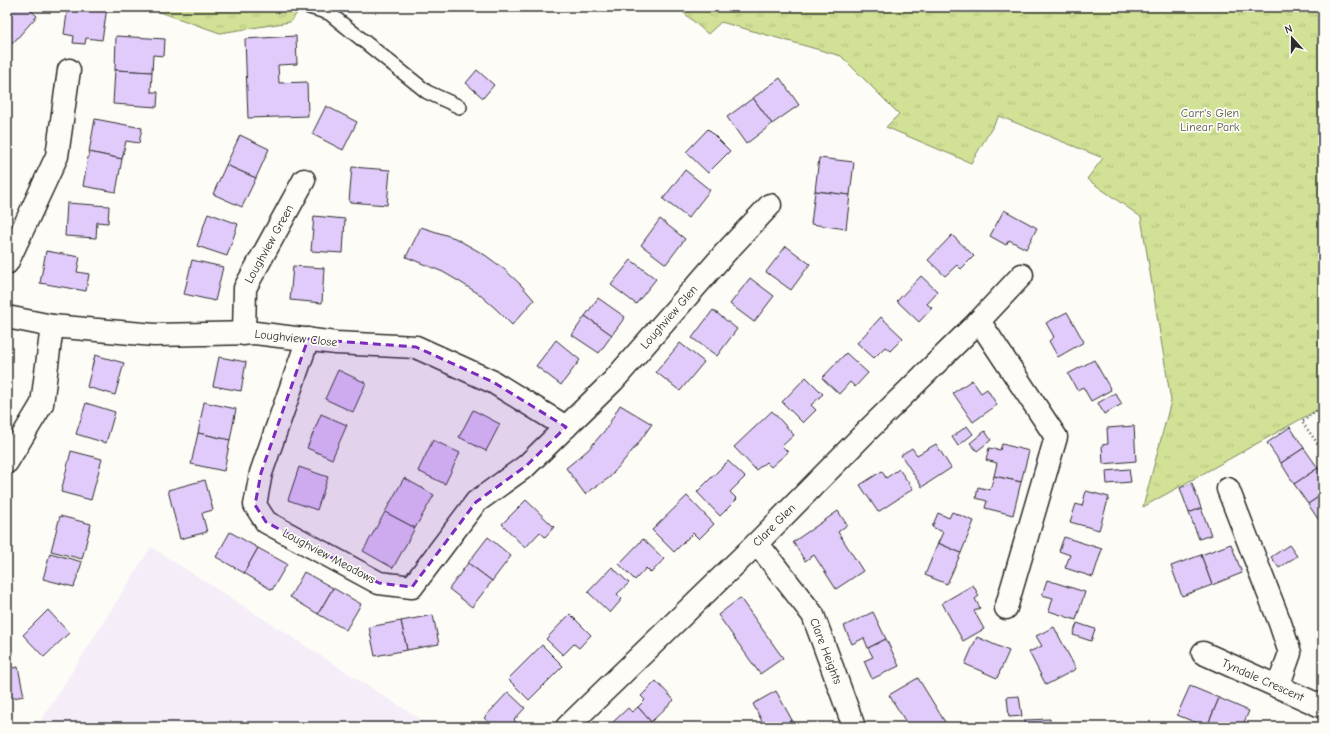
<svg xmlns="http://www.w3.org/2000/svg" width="1330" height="734" viewBox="0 0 1330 734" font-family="'Comic Neue',sans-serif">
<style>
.built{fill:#f5edf8}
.grass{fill:url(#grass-tufts);stroke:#7e8660}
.building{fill:#e1cbfb;stroke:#2b2b2b}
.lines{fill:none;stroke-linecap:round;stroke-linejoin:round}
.lane-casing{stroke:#2b2b2b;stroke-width:16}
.street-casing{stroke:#2b2b2b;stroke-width:25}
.path{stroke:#2b2b2b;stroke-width:2.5;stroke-dasharray:1 3;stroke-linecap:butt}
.lane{stroke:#fdfcf7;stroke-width:13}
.street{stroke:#fdfcf7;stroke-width:22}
.marked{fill:#7b2cbf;fill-opacity:0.2;stroke:#7b2cbf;stroke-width:3;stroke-dasharray:8 5;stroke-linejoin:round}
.labels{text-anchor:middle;stroke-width:3.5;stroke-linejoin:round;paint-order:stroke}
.park-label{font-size:12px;fill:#545846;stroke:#fdfcf7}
.street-label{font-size:12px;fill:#2b2b2b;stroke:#fdfcf7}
</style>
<defs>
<pattern id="grass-tufts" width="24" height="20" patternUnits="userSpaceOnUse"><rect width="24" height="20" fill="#d1e195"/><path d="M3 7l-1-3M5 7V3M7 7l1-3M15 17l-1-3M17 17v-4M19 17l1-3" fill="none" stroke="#b4c181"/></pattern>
</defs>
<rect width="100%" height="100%" fill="#fdfcf7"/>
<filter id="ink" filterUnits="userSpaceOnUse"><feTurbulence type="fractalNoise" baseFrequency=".025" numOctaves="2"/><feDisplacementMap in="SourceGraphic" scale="8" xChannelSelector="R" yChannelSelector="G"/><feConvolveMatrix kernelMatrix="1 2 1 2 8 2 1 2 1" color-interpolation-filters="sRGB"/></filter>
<g filter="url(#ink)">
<polygon class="built" points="151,547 429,725 428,727 37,727"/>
<g class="grass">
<polygon points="158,7 302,7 290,22 220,33 157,11"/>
<polygon points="677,7 1323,7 1323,404 1319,409 1143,507 1171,401 1141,217 1087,179 1103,158 999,116 971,163 886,127 899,114 841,56 721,22 708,34"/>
</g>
<g class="building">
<polygon points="7,7 27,7 37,16 12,44 7,39"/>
<polygon points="68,7 107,8 102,40 86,38 85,44 73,43 74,36 64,34"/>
<polygon points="116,36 165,39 164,56 153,55 152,72 115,70"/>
<polygon points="296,36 297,64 278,65 279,83 307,82 308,116 248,118 245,39"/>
<polygon points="115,70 152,72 151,92 158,92 157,107 113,104"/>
<polygon points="477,70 494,85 483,98 466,83"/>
<polygon points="780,78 799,105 772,124 753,98"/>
<polygon points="753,98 772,124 746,144 727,117"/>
<polygon points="326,106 357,122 343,150 312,134"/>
<polygon points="95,119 142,128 139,143 126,141 122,159 89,152"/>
<polygon points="708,129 730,151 708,173 686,152"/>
<polygon points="240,135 269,149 256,178 226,165"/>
<polygon points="89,152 122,159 116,192 83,186"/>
<polygon points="819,158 854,162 850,195 815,191"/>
<polygon points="226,165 256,178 242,207 213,194"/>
<polygon points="352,167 390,170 387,205 349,202"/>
<polygon points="685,170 710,190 688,218 663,199"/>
<polygon points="815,191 850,195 846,229 811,224"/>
<polygon points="67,203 109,206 108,223 97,222 96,238 65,236"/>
<polygon points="1004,210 1037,228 1026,249 1009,240 1006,245 990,236"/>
<polygon points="208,213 238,224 227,256 197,246"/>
<polygon points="314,216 345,219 343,253 311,251"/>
<polygon points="660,219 685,239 666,264 641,245"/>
<polygon points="421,227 455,238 485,255 504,269 521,285 534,300 512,325 496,309 479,294 460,282 443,272 406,257"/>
<polygon points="952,235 974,256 961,269 957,265 945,276 928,260"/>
<polygon points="786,246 810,264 791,290 766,272"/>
<polygon points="46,251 80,257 77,272 89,274 86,291 40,283"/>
<polygon points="192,260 223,267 215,301 184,294"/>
<polygon points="631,260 656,279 636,304 611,285"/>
<polygon points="293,266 324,268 322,303 290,300"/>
<polygon points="921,276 938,292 927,304 932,308 919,322 897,301"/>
<polygon points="750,278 774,296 754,322 730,304"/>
<polygon points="598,298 625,317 612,335 585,316"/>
<polygon points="713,310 737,329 717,356 692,338"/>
<polygon points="1067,312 1084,342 1058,357 1049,341 1054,337 1046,323"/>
<polygon points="585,316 612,335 599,353 572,335"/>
<polygon points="881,317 903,338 890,351 885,347 874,358 857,343"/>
<polygon points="556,340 580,360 561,385 536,366"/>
<polygon points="680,343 704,362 680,391 656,372"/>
<polygon points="846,353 868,373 855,387 850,382 839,394 822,378"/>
<polygon points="95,355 124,363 115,395 87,387"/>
<polygon points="219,357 246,362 241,391 213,386"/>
<polygon points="1094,360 1111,390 1091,401 1083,387 1077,390 1068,374"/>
<polygon points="338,370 366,383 353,412 325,399"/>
<polygon points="806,377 823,394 811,405 816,410 803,423 782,402"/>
<polygon points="972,380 981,393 987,389 997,405 973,422 953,393"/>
<polygon points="1115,393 1122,404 1104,414 1098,403"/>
<polygon points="204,402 236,409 230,440 198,433"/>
<polygon points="86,403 115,412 106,443 76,434"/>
<polygon points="620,405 652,424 637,445 609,478 585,494 566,468 588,450 606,429"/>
<polygon points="473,410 500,424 486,451 459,437"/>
<polygon points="772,411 794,435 782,446 788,452 771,467 766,462 756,470 734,447"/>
<polygon points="321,414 347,425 332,459 307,448"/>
<polygon points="967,426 973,434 958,446 952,437"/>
<polygon points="1134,426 1136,461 1103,464 1102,445 1108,444 1107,428"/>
<polygon points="1290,427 1304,448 1281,463 1267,443"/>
<polygon points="985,431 991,440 977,451 970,443"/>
<polygon points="198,433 230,440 224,471 191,464"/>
<polygon points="433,440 460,453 445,484 418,471"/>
<polygon points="936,444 951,468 922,487 901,455 912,448 917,455"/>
<polygon points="1002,444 1029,451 1021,482 994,476 997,463 986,460 989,448 1000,450"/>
<polygon points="1304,448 1318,468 1294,484 1281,463"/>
<polygon points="71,451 102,459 91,500 61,492"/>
<polygon points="728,461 745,477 730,492 737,499 720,516 697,492"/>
<polygon points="299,467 328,477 317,510 288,500"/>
<polygon points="1318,468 1323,477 1323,494 1308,504 1294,484"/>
<polygon points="899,469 913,489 878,512 860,485 882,471 886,478"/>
<polygon points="1129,469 1131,482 1107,484 1106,471"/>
<polygon points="994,476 1021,482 1013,515 985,508 987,501 976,498 978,487 990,490"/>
<polygon points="404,478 434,495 415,528 385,512"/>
<polygon points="205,480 213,510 202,513 207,532 180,539 168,490"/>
<polygon points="1192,483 1201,508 1189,513 1180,488"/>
<polygon points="1086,491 1109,497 1099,530 1070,522 1076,504 1082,506"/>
<polygon points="1323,494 1323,524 1322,525 1308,504"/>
<polygon points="687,496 714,524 699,539 693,533 674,552 652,530"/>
<polygon points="526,500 554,527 545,537 540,532 525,548 502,524"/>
<polygon points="1201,508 1211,535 1199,539 1189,513"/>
<polygon points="838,511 847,525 838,532 863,571 836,589 814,555 805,561 793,542"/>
<polygon points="385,512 415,528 393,568 363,551"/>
<polygon points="952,512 974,521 961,553 938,543 943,532 932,527 938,513 949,518"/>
<polygon points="60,516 91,524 82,559 51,551"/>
<polygon points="230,532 258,548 244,573 216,557"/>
<polygon points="488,537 511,556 492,581 468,563"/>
<polygon points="1064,537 1102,549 1093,577 1065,568 1070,555 1059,551"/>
<polygon points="643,539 664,559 651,573 646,568 635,580 619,564"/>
<polygon points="938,543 961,553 947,584 925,575"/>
<polygon points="1231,544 1242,573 1212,585 1201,555"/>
<polygon points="1289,545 1297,556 1279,568 1271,557"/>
<polygon points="258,548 287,564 272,590 244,573"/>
<polygon points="50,553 82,562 74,587 43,579"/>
<polygon points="1201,555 1212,585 1182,596 1171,566"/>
<polygon points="468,563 492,581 472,607 449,589"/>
<polygon points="612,567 629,583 617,594 622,599 610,613 588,592"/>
<polygon points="304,572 333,588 318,614 290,597"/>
<polygon points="1047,580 1085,592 1076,620 1049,611 1053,598 1042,595"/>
<polygon points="973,585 979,596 975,599 980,608 974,611 984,629 963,641 942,603"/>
<polygon points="333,588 361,604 346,630 318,614"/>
<polygon points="740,598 783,658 760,674 718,615"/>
<polygon points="48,610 69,633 44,657 23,635"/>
<polygon points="873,612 886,639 868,648 864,638 852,644 844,626"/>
<polygon points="570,614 591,635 579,648 574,644 563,655 546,639"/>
<polygon points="433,615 439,644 407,650 401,621"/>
<polygon points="401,621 407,650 375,656 369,627"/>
<polygon points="1077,623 1095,629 1091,641 1073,635"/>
<polygon points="1054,627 1076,669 1046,685 1029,652 1042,646 1036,636"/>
<polygon points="977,637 1009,651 997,678 965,664"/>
<polygon points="886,639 899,666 872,679 864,661 873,657 868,648"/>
<polygon points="542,645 563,666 529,700 508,679"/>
<polygon points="18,667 24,696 7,699 7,669"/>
<polygon points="918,678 948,727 909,727 889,695"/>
<polygon points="656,681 674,700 651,722 638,707 645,700 641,696"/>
<polygon points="1190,686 1219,698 1207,727 1177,715"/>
<polygon points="776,691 792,720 779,727 765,727 753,704"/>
<polygon points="508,692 525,708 514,720 519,725 516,727 494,727 484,718"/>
<polygon points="1019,696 1022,716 1009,717 1007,697"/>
<polygon points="1219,698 1249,711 1242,727 1207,727"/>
<polygon points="638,707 651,722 646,727 613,727 611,724 628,708 632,712"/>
<polygon points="1050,719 1050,727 1025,727 1025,720"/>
<polygon points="792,720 796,727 779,727"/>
</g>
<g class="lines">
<g class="lane-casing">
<polyline id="lane" points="309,7 329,13 427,92 460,107"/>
</g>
<g class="street-casing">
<g id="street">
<polyline points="7,263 57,156 69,70"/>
<polyline points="7,317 52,326 154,335 255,333 336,343 416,347 493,382 566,427"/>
<polyline points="979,321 1056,437 1006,608"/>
<polyline points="244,334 245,288 304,180"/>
<polyline points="308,339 261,473 255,505 266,522 379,583 412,587 476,502 526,466 613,381 725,253 770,205"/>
<polyline points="7,462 42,404 52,326"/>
<polyline points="1228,489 1280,623 1290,653 1278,687"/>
<polyline points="757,543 813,615 854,727"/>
<polyline points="1203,653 1323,707"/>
<polyline points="567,727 757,543 867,431 979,321 1022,275"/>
</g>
</g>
<polyline class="path" points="1323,406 1302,422 1323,451"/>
<use href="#lane" class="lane"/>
<use href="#street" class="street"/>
</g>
</g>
<path class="marked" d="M 308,339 L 416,347 L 493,382 L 566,427 L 526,466 L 476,502 L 412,587 L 379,583 L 266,522 L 255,505 L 261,473 Z"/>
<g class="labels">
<g class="park-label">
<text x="1210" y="117">Carr's Glen<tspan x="1210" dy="14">Linear Park</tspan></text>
</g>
<g class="street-label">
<text transform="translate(269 244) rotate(-61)" y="4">Loughview Green</text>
<text transform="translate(669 317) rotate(-49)" y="4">Loughview Glen</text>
<text transform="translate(296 338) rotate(6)" y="4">Loughview Close</text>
<text transform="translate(774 525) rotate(-45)" y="4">Clare Glen</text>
<text transform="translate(329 556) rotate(28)" y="4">Loughview Meadows</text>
<text transform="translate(826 651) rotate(69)" y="4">Clare Heights</text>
<text transform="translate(1263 680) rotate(24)" y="4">Tyndale Crescent</text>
</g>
</g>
<rect width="1330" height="734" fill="none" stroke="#fdfcf7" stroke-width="24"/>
<rect x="12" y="12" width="1306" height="710" fill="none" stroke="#2b2b2b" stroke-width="1.5" filter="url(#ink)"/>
<g transform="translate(1292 38) rotate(339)" stroke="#fdfcf7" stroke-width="3" paint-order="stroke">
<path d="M0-3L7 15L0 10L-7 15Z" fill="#2b2b2b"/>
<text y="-6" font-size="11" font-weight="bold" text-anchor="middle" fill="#2b2b2b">N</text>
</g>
</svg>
